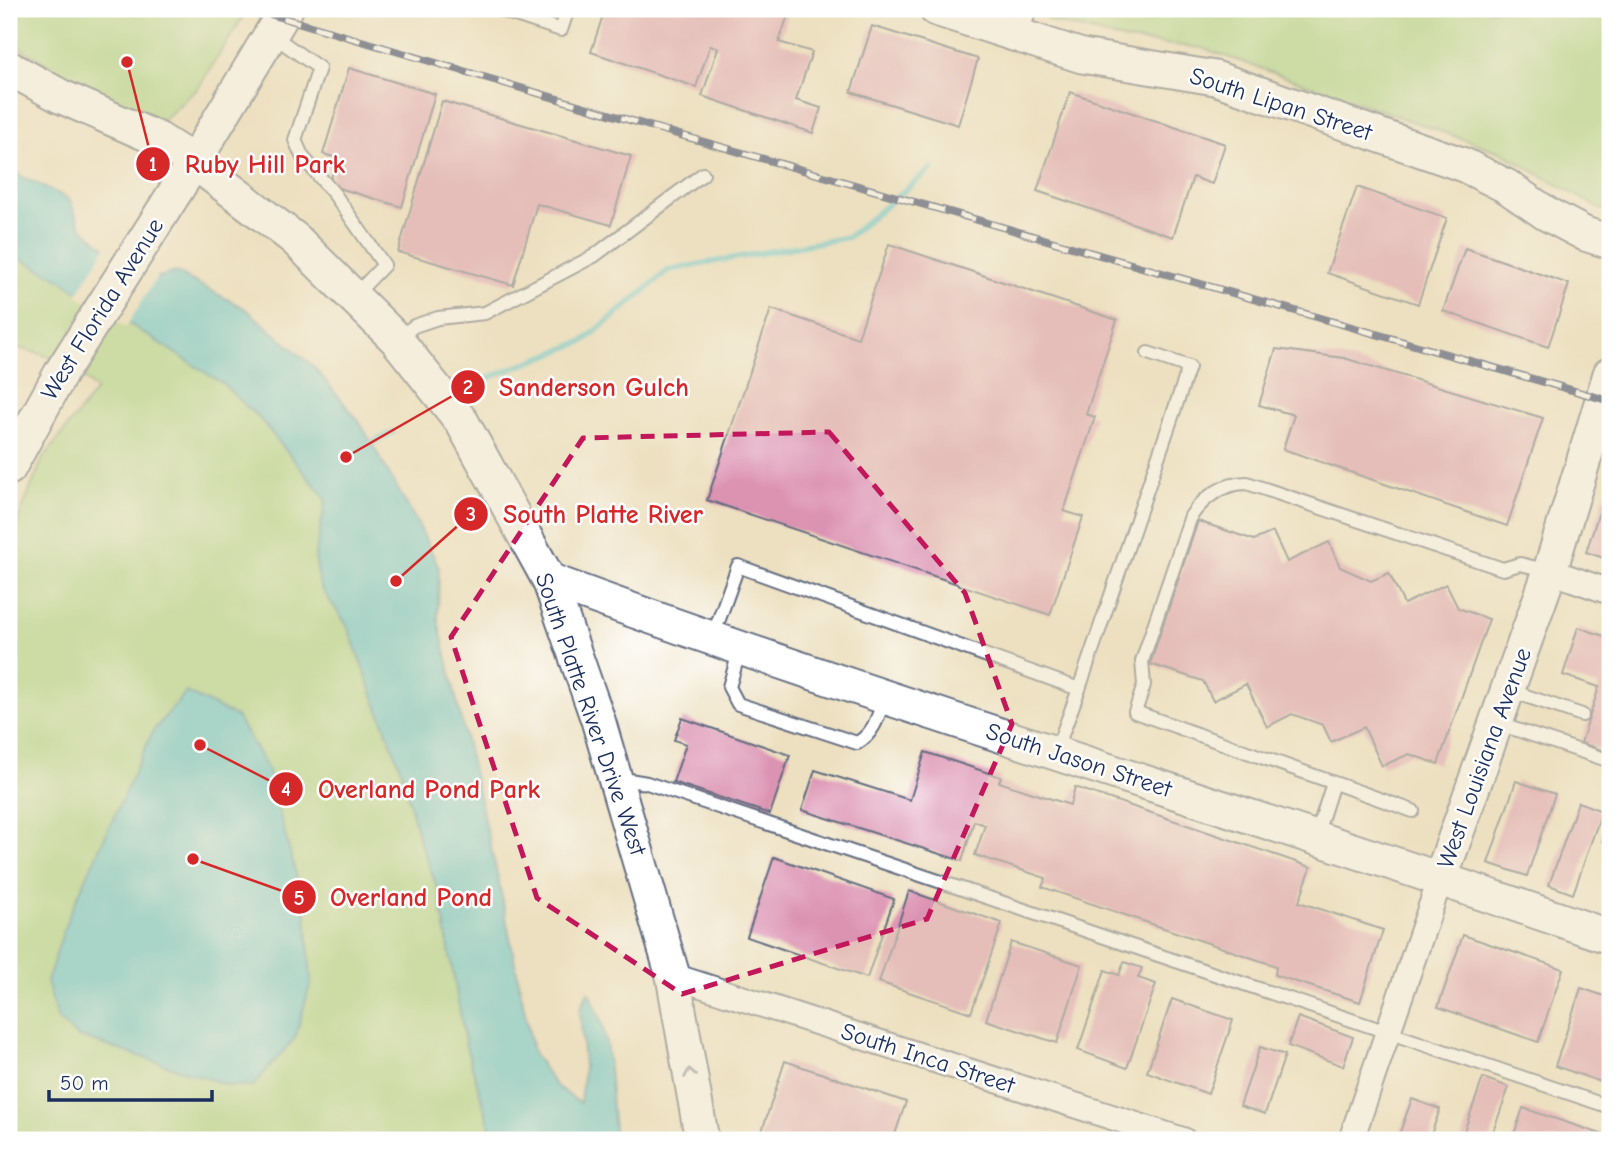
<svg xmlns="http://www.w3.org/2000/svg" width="1619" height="1149" viewBox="0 0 1619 1149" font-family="'Comic Neue',sans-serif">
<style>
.green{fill:#a6d685;stroke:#608272;stroke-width:2}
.water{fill:#59c6d2;stroke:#3a7a98;stroke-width:2}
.pier{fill:#ede0c0}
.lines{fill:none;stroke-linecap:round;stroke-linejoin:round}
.stream{stroke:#59c6d2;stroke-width:6}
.building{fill:#dc92b1}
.lane-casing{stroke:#646d80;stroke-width:16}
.street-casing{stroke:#646d80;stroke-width:28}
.secondary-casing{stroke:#646d80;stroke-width:37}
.lane{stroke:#fff;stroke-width:12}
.street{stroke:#fff;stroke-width:24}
.secondary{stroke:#fff;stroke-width:33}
.rail-casing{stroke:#1b2f5e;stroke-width:8}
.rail{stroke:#fff;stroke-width:5;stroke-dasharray:16;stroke-linecap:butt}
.oneway{stroke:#8d97ae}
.marked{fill:none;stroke:#c2185b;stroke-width:5;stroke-dasharray:14 9;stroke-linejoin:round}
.labels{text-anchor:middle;stroke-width:5;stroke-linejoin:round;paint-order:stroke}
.street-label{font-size:24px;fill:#1b2f5e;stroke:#fff}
.leader{fill:none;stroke:#d62828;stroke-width:2.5}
.callout-dot{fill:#d62828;stroke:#fff;stroke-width:2.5}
.mark-label{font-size:21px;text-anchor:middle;font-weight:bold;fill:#fff}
.callout-label{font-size:26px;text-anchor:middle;font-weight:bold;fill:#d62828;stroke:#fff;stroke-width:5;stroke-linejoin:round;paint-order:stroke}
</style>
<rect width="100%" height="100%" fill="#fff"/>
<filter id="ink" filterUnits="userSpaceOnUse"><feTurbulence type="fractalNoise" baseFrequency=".0143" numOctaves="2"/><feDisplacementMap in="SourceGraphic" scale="14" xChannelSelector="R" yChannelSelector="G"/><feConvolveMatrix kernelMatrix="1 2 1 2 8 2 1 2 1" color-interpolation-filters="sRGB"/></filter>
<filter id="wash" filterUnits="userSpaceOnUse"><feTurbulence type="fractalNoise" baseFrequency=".00686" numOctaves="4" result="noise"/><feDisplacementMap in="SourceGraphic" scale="28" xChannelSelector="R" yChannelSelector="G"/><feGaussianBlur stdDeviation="1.57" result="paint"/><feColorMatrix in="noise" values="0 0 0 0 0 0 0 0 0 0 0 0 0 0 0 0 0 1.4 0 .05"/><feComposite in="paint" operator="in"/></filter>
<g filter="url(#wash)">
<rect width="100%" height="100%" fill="#ede0c0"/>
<g class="green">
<polygon points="9,9 248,9 198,88 163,120 99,97 9,41"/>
<polygon points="1051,9 1610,9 1610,207 1602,210 1500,152 1202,48 1126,40 1047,20"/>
<path d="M 9,253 L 56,277 L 222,383 L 261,420 L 327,499 L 315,556 L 320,586 L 347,625 L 402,772 L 419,839 L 439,892 L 466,1046 L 494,1140 L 9,1140 L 9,542 L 42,460 L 96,390 C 70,361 47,354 9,346 Z"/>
</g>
<g class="water">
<path d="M 9,170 L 69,199 L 81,227 L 144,281 L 176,272 L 246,309 L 314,367 L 359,421 L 420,528 L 439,568 L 438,620 L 498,878 L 533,1052 L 555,1085 L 580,1103 L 584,1067 L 580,1009 L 588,992 C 615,1031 607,1096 616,1140 L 494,1140 L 466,1046 L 439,892 L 419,839 L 402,772 L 347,625 L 320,586 L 315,556 L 326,499 L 261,420 L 222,383 L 56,277 L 9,253 Z"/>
<polygon points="186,692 237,717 267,768 306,912 311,982 295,1038 253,1086 228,1085 77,1036 58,1020 47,982 67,920 153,731"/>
</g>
<polygon class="pier" points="107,245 145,277 159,273 126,327 77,295"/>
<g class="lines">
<g class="stream">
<polyline points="451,392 584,341 669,270 848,237 932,168"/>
<polyline points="364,447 393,432"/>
</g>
</g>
<g id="blocks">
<g class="building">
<polygon points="605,9 778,9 789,12 779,42 812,52 796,100 821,108 813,133 702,96 718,48 710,46 696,87 591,52"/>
<polygon points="872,26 978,59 958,125 851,92"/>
<polygon points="349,68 435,94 402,207 329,185 337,158 323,154"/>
<polygon points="1070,92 1225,144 1212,184 1193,177 1173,237 1037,191"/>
<polygon points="442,101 631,156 611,225 537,204 513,285 398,252"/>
<polygon points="1357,187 1447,218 1418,304 1327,273"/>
<polygon points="889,244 1117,320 1086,414 1095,417 1064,511 1083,517 1050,615 707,500 771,309 858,338"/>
<polygon points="1465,248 1569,284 1548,347 1443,311"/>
<polygon points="1276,349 1344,358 1543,418 1507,526 1283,449 1294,415 1259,405"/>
<polygon points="1610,479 1610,560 1586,552"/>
<polygon points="1198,521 1254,540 1273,532 1287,562 1329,542 1340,567 1371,581 1389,573 1404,604 1446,584 1458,608 1489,619 1438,764 1409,754 1382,766 1364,727 1331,742 1323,725 1292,714 1267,727 1246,684 1213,701 1203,681 1150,664"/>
<polygon points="1578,627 1610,638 1610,753 1581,743 1599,687 1563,675"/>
<polygon points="682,718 790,755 770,814 673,782 686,744 674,740"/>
<polygon points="925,752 1001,777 999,782 1070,805 1075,787 1311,867 1299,902 1383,930 1360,1002 1275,975 1276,966 1042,887 1046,878 975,855 985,825 974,821 962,861 802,810 815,770 910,800"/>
<polygon points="1516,781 1555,794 1527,876 1488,863"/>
<polygon points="1578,802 1602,811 1573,894 1549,885"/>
<polygon points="1610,816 1610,844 1602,841"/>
<polygon points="774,857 894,899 867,978 747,937"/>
<polygon points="909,891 1002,923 971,1013 879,982"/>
<polygon points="1463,935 1563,969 1538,1042 1438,1007"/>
<polygon points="1011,942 1082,965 1057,1043 986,1020"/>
<polygon points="1124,962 1142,968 1138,978 1156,984 1127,1068 1078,1050 1105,970 1119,975"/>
<polygon points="1581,988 1610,998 1610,1064 1604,1083 1555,1066"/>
<polygon points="1172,999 1233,1020 1208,1094 1147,1072"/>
<polygon points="1298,1017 1353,1037 1343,1066 1288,1046"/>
<polygon points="1260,1047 1285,1055 1265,1114 1240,1106"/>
<polygon points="785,1061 906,1102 893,1140 759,1140"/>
<polygon points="1483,1078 1509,1087 1490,1140 1461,1140"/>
<polygon points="1412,1099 1440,1109 1429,1140 1397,1140"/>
<polygon points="1523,1108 1610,1137 1610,1140 1512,1140"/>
</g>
</g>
</g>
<g filter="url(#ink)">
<use href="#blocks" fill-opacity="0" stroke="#646d80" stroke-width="2"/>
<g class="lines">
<g class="lane-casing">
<g id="lane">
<polyline points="497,9 561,30 568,9"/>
<polyline points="272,35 319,68 295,140 302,156 335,195 384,265 354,296"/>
<polyline points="397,339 414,326 438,318 485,313 594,256 703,174"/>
<polyline points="713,636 738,566 1079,689 1056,751"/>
<path d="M 740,649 L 729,687 L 738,704 L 857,743 C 874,733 878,717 884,699"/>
<polyline points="1079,689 1189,367 1148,353"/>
<polyline points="1508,690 1582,715"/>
<polyline points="1496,723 1610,761"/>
<polyline points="617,778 647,783 1610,1107"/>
<path d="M 1413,811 L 1135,712 L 1144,685 L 1142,661 L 1191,516 C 1204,497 1224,483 1247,483 L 1503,569 L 1520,564 L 1549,571"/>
<polyline points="1316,836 1333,783"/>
</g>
</g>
<g class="street-casing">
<g id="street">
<polyline points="1015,35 1024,9"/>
<polyline points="1550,571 1610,592"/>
<polyline points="673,976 1183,1140"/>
<polyline points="1351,1140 1441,877"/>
</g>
</g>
<g class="secondary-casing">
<g id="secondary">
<polyline points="936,9 1082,56 1215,78 1464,165 1506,186 1547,214 1585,234 1610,242"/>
<polyline points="9,68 60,96 158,139 194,162 295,239 396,339 462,422 549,580 598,720 673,976 702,1140"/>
<polyline points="9,468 62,371 194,162 286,9"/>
<path d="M 549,580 C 899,709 1258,814 1610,937"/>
<polyline points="1441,877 1550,571 1610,374"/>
</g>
</g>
<use href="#lane" class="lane"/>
<use href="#street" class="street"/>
<use href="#secondary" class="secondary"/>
<g class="rail-casing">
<polyline id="rail" points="253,9 680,135 1610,401"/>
</g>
<use href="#rail" class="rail"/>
</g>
<defs><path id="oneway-chevron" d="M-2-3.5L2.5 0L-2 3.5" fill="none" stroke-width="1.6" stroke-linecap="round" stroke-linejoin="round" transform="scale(1.75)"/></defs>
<use class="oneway" href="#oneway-chevron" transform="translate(690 1073) rotate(-100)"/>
</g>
<path d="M0 0H1619V1149H0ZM 829,432 L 965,593 L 1012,724 L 927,919 L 682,994 L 537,898 L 451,637 L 583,438 Z" fill="#ede0c0" fill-opacity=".55" fill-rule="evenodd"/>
<path class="marked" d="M 829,432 L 965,593 L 1012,724 L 927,919 L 682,994 L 537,898 L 451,637 L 583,438 Z"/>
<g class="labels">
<g class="street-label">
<text transform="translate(1281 104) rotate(18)" y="8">South Lipan Street</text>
<text transform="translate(102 309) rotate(-58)" y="8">West Florida Avenue</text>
<text transform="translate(591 714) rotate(71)" y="8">South Platte River Drive West</text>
<text transform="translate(1484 758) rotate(-70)" y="8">West Louisiana Avenue</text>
<text transform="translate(1079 760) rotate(18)" y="8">South Jason Street</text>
<text transform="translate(928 1058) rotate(18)" y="8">South Inca Street</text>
</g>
</g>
<path class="leader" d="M127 62L153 164M346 457L468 387M396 581L471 514M200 745L286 789M193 859L299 897"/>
<g class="callout-dot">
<circle cx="127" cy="62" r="7"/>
<circle cx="346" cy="457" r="7"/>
<circle cx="396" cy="581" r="7"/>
<circle cx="200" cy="745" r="7"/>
<circle cx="193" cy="859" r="7"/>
<circle cx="153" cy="164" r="18"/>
<circle cx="468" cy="387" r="18"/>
<circle cx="471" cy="514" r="18"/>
<circle cx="286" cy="789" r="18"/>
<circle cx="299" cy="897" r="18"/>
</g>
<g class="mark-label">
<text x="153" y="171">1</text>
<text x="468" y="394">2</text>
<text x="471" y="521">3</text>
<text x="286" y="796">4</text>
<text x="299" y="905">5</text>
</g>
<g class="callout-label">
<text x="265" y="173">Ruby Hill Park</text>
<text x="594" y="396">Sanderson Gulch</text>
<text x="603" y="523">South Platte River</text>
<text x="429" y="798">Overland Pond Park</text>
<text x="411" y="906">Overland Pond</text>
</g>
<rect width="1619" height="1149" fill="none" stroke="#fff" stroke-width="35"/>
<path d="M49 1090v10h163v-10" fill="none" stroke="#1b2f5e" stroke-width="3.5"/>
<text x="60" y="1090" font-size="21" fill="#1b2f5e" stroke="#ffffff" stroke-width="5" paint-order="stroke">50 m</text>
</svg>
